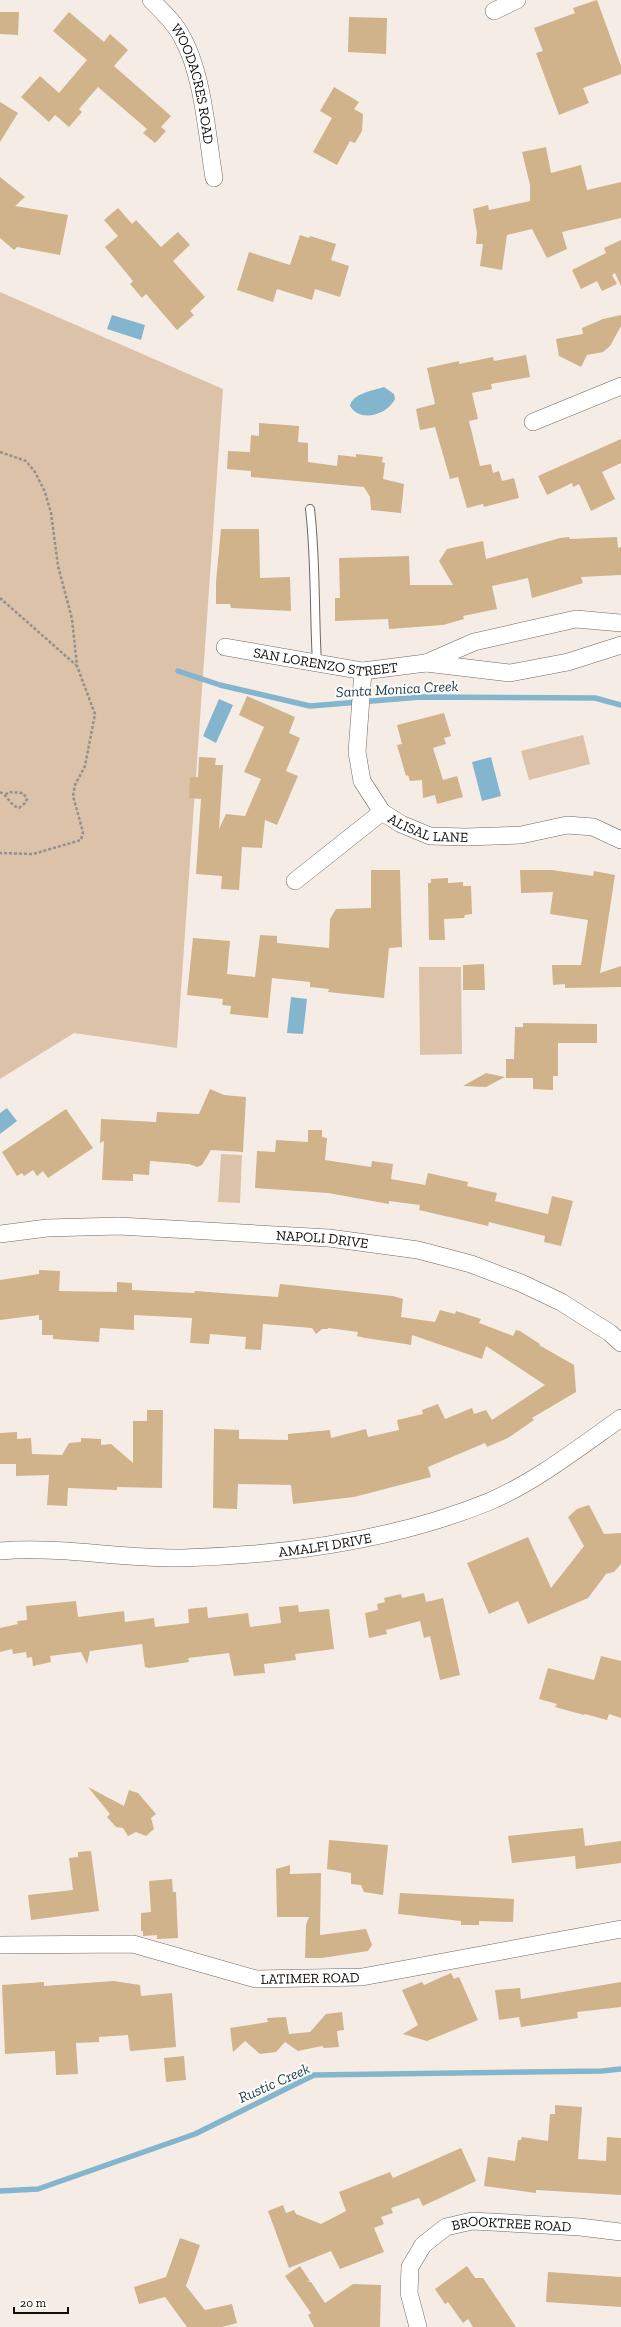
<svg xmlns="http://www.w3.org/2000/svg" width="621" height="2327" viewBox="0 0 621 2327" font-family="'Zilla Slab',serif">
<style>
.green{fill:#dcc2a8}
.water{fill:#84b5ce}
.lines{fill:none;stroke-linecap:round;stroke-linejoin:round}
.stream{stroke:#84b5ce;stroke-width:5.5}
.building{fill:#d0b28b}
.lane-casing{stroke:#6f6861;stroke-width:10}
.street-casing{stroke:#6f6861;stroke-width:18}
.path{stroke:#96908a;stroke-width:2.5;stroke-dasharray:3 2;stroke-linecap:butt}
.lane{stroke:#fff;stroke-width:8}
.street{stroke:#fff;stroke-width:17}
.labels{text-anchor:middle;stroke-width:4;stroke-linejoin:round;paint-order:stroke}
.street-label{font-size:14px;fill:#0f0d0a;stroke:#fffcf8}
.water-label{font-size:15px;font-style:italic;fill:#184254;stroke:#fffcf8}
</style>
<rect width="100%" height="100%" fill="#f5ede5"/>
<g class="green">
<polygon points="0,292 223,389 177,1048 74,1033 0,1079"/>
<polygon points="583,735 590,764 529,780 521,751"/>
<polygon points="419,967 461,967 462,1054 420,1055"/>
<polygon points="221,1154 242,1155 240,1203 218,1202"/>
</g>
<g class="water">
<polygon points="112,315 145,325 141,340 107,329"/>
<path d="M 384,387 L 394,394 L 395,399 C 387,415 360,423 350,406 C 353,393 372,391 384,387 Z"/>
<polygon points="219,699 233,705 216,743 203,736"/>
<polygon points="491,757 501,796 482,801 472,762"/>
<polygon points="291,997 307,999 303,1034 287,1033"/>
<polygon points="7,1108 17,1121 0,1134 0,1113"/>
</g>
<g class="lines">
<g class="stream">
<polyline points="178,671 220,685 310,706 421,697 595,698 621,705"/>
<polyline points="0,2191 38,2189 195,2134 314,2075 602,2071 621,2069"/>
</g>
</g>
<g class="building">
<polygon points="597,0 621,66 621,74 583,88 589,103 559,115 536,53 543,51 534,28 575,13 573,8"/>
<polygon points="0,12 19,12 18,35 0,34"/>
<polygon points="69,12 104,42 110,34 128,50 114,66 171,116 161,127 166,131 155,143 143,133 147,129 98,87 79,109 82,112 69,127 55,115 49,122 21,97 40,76 59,93 87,60 53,31"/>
<polygon points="349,17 387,18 386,54 348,52"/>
<polygon points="334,87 359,102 354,109 363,114 362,131 355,143 350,141 337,165 313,152 332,118 320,111"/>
<polygon points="0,102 18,113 0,142"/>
<polygon points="546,147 551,173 581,165 587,190 621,182 621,218 562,232 567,249 547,258 532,229 507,235 502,270 480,266 483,244 476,244 477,233 473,209 488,205 489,210 530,201 530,185 522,152"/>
<polygon points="0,177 25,197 15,206 68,215 60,255 17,247 14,250 0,238"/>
<polygon points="118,208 132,224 136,220 161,247 178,232 190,245 173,261 205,297 190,311 194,315 177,330 146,294 142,298 130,284 133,281 105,247 118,236 104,220"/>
<polygon points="300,235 309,238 310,236 336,244 331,260 349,266 340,297 315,289 312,300 277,289 273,302 237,290 249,252 290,265"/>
<polygon points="621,240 621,286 615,273 612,275 617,284 602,291 597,281 581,289 572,270 606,253 604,248"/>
<polygon points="621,315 621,326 610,346 603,352 587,355 581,367 559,356 556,339 583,334 582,328 603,319"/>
<polygon points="526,355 530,377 491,384 492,389 472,393 478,419 469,421 480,466 491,464 493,473 499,471 502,481 514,478 519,498 484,507 483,504 467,508 458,477 450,479 435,427 420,430 416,409 435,404 427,368 459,361 459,364 493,357 494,361"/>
<polygon points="259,423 299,426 298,442 308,443 308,462 337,466 338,455 356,457 356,454 383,457 382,462 385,463 383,479 404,484 401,513 371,510 370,497 364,487 251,477 251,471 227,469 228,451 250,452 251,435 259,436"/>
<polygon points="621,439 621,463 602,472 615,499 591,511 579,484 573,487 572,483 547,495 538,476"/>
<polygon points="221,529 259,529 260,578 290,577 291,611 231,608 230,604 216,604 216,582"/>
<polygon points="569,537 570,539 617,537 618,548 621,547 621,575 581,577 583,583 532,598 528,578 492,586 497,609 463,616 464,619 443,625 389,629 388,619 335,621 335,598 340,598 339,558 409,556 410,585 453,585 439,561 447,549 483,541 486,559 560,538"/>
<polygon points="247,696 295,717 289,733 300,738 286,771 298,776 277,825 265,820 262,848 242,847 239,890 221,889 222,876 196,874 201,799 189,798 190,777 198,777 199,757 216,758 215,765 223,765 219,829 226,814 245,816 261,779 244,772 264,727 239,715"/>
<polygon points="444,713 451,736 444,738 446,744 433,748 443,780 457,776 463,797 437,804 435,795 423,798 422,780 410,781 408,775 406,776 397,745 402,744 397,725"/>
<polygon points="371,870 400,870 402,947 389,948 384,998 328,992 329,989 310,987 310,982 272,978 268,1018 230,1014 231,1006 222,1005 223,999 187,995 193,938 230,941 227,974 255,977 260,935 277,936 277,943 329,948 330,919 336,909 371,908"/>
<polygon points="520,870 552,870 593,876 594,871 615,875 600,973 621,966 621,987 565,988 565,984 553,985 552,965 581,965 588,920 550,914 553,892 521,893"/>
<polygon points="448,878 448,883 463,882 463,886 471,886 472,914 465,915 464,918 444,919 445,940 429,940 428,883 431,883 431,879"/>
<polygon points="484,964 485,990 463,990 463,965"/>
<polygon points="523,1023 597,1024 597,1043 558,1043 558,1076 553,1076 553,1090 533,1089 533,1078 506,1078 506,1059 514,1059 515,1027 523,1027"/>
<polygon points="486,1073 505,1077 486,1087 463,1086"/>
<polygon points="210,1089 224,1095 246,1097 243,1152 211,1150 202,1165 197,1167 189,1164 150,1161 149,1175 133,1174 133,1181 102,1180 104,1141 100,1143 101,1119 156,1122 157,1112 199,1114"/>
<polygon points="66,1109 93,1148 48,1178 43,1171 37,1176 33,1170 24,1176 22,1173 17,1176 2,1152"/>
<polygon points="308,1130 322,1130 322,1137 327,1138 325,1160 371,1167 372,1161 393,1164 391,1179 425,1185 428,1173 468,1182 467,1186 497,1193 495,1201 548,1214 552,1196 573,1201 561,1246 544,1242 545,1236 489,1222 488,1226 419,1210 420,1205 389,1201 389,1204 328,1193 255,1188 257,1151 275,1152 276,1140 308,1142"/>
<polygon points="39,1270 60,1271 59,1291 117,1292 117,1282 132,1283 132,1290 194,1293 195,1291 278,1297 280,1284 393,1296 403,1299 401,1317 435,1322 440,1310 455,1314 456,1311 481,1319 479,1323 513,1336 516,1330 520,1331 540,1344 539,1345 574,1365 576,1392 532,1418 534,1420 508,1438 487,1447 485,1443 428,1467 431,1477 354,1497 293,1504 291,1485 238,1484 237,1509 213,1508 214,1429 239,1430 239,1439 288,1440 288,1434 330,1430 331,1438 366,1429 368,1437 399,1430 397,1420 423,1414 422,1410 438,1404 445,1419 472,1408 474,1414 486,1410 492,1420 545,1385 486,1346 482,1359 412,1335 411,1345 406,1344 365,1338 357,1336 358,1332 328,1328 328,1329 322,1329 316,1334 312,1328 263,1324 261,1350 245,1349 246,1337 210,1334 209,1344 190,1343 192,1318 134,1315 134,1330 100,1328 99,1342 53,1339 53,1335 42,1335 42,1320 39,1320 39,1315 0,1320 0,1280 39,1274"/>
<polygon points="147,1410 163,1410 162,1488 117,1487 117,1490 68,1488 67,1506 47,1505 49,1475 16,1476 16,1464 0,1464 0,1433 17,1432 17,1439 31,1438 32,1454 62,1455 69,1443 81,1442 81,1438 101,1439 101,1445 111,1444 133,1463 133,1421 147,1421"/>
<polygon points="589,1505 604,1534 621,1533 621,1564 614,1572 606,1574 588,1598 528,1624 518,1601 489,1614 467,1563 528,1537 551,1588 584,1546 568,1517 577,1509"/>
<polygon points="424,1593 426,1602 443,1598 460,1675 440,1680 430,1636 424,1638 420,1621 386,1630 387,1634 369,1638 365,1613 378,1610 377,1604 385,1602 384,1598 401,1594 402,1598"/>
<polygon points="76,1601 78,1617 124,1611 125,1622 154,1618 155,1627 189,1623 188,1609 207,1607 208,1618 248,1613 250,1627 281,1623 279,1607 298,1605 299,1612 329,1609 334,1649 295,1654 296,1660 264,1664 265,1673 234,1676 229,1653 188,1658 189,1662 149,1668 145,1667 142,1644 90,1651 87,1664 81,1652 50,1656 51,1662 33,1666 32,1657 27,1658 26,1652 13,1654 12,1649 0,1652 0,1628 18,1624 17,1621 27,1620 26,1606"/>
<polygon points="601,1656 621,1661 621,1718 609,1714 607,1720 585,1714 584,1715 555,1707 557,1704 539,1699 548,1668 594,1680"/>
<polygon points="88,1787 124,1806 129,1790 138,1793 156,1814 151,1818 154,1829 146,1836 136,1832 128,1836 123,1828 116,1827 107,1817 110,1814"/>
<polygon points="583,1828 585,1846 621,1841 621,1863 576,1869 575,1856 512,1863 508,1836"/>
<polygon points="329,1840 388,1845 383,1895 364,1892 361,1885 351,1884 351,1873 327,1869"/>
<polygon points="91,1851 99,1911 31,1920 28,1895 73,1890 69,1858 78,1857 78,1852"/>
<polygon points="290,1865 290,1874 321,1873 320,1935 366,1929 372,1945 368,1951 322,1958 305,1958 306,1925 309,1917 277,1917 276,1869"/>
<polygon points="172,1879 173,1892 176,1892 178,1938 157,1939 157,1935 143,1936 143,1931 141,1931 141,1913 151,1912 149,1881"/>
<polygon points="400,1893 514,1899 513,1922 479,1921 479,1925 461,1925 461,1921 398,1914"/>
<polygon points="451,1973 454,1979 459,1977 478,2020 427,2041 403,2034 418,2025 402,1990 422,1982 424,1985"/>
<polygon points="114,1981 140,1985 141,1996 172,1993 176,2047 130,2051 128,2035 99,2037 99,2042 76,2043 78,2074 56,2075 55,2051 5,2054 2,1985 44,1982 44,1986"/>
<polygon points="621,1982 621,2007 577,2012 578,2018 521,2027 519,2017 499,2020 495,1990 520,1988 521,1999"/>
<polygon points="342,2012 344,2030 337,2031 339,2047 324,2048 322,2046 298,2051 285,2042 276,2052 260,2054 245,2041 233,2052 230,2028 268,2022 267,2018 286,2017 289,2034 310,2032 326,2014"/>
<polygon points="184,2056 186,2080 166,2082 164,2058"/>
<polygon points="555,2105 582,2107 578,2159 606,2161 607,2137 621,2138 621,2195 536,2190 536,2193 484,2186 488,2157 515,2161 518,2140 521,2140 522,2137 548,2141 550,2114 555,2114"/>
<polygon points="461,2148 476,2181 423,2206 419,2198 391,2208 393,2213 381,2217 384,2224 374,2228 384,2252 340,2269 331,2251 289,2268 268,2211 283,2205 286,2213 294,2210 296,2214 321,2224 346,2211 339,2192 390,2172 393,2178"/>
<polygon points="180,2238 200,2245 186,2286 205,2310 232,2304 237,2323 222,2327 187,2327 165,2297 139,2304 134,2287 166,2277"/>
<polygon points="300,2266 310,2281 306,2282 311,2282 325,2303 353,2284 381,2285 380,2327 314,2327 308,2315 311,2313 285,2276"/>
<polygon points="467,2266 475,2278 483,2278 516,2327 473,2327 468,2319 463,2323 448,2302 445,2304 435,2289"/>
<polygon points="548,2272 621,2277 621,2307 546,2302"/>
</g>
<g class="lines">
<g class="lane-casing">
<path id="lane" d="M 310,509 C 316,560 314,611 317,663"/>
</g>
<g class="street-casing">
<g id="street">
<path id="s1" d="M 151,0 C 162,11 175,23 182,37 C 203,74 207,135 214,178"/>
<polyline points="494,11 517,0"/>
<polyline points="533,422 621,386"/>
<path id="s2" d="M 225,647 L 363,671 L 426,663 L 510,673 L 568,662 L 621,645"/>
<polyline points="426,663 474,642 576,619 621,623"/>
<path id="s3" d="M 363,671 L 357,752 L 362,781 L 382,812 L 401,824 L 430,836 L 466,837 L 521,835 L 567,825 L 593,827 L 621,840"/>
<polyline points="295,881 382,812"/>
<path id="s4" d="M 0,1234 L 47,1228 L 119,1226 L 329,1238 L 418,1250 L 471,1264 L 521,1283 L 561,1302 L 610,1333 L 621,1343"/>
<path id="s5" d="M 0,1551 C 61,1546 122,1559 183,1558 C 286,1555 392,1541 488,1502 C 534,1483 580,1447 621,1418"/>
<path id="s6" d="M 0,1945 L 133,1944 L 256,1979 L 362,1977 L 621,1929"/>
<path id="s7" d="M 418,2327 L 409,2293 L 410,2267 L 423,2245 L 446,2227 L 472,2221 L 580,2227 L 621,2232"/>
</g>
</g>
<g class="path">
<polyline points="0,452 26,461 35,472 45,492 51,513 58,566 72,619 77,666 95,714 85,766 75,785 73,796 83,832 81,840 33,854 0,853"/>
<polyline points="0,598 76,665"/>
<path d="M 0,792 C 8,796 10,805 19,808 L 25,803 L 27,799 L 23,793 L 9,792 L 5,795"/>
</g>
<use href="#lane" class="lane"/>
<use href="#street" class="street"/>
</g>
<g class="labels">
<g class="street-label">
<text dy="5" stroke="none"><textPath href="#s1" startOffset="97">WOODACRES ROAD</textPath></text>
<text dy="5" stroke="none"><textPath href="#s2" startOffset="102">SAN LORENZO STREET</textPath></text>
<text dy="5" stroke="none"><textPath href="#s3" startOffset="198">ALISAL LANE</textPath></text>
<text dy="5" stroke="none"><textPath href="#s4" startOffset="323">NAPOLI DRIVE</textPath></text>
<text dy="5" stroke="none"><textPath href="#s5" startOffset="326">AMALFI DRIVE</textPath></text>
<text dy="5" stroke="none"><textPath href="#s6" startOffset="315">LATIMER ROAD</textPath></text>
<text dy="5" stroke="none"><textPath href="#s7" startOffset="182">BROOKTREE ROAD</textPath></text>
</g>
<g class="water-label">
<text transform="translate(397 689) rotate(-3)" y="5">Santa Monica Creek</text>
<text transform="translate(274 2083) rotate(-24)" y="5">Rustic Creek</text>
</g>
</g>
<path d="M14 2307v6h54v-6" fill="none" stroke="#0f0d0a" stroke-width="2"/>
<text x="20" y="2307" font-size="12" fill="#0f0d0a" stroke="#fffcf8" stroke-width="3" paint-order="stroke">20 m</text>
</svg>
